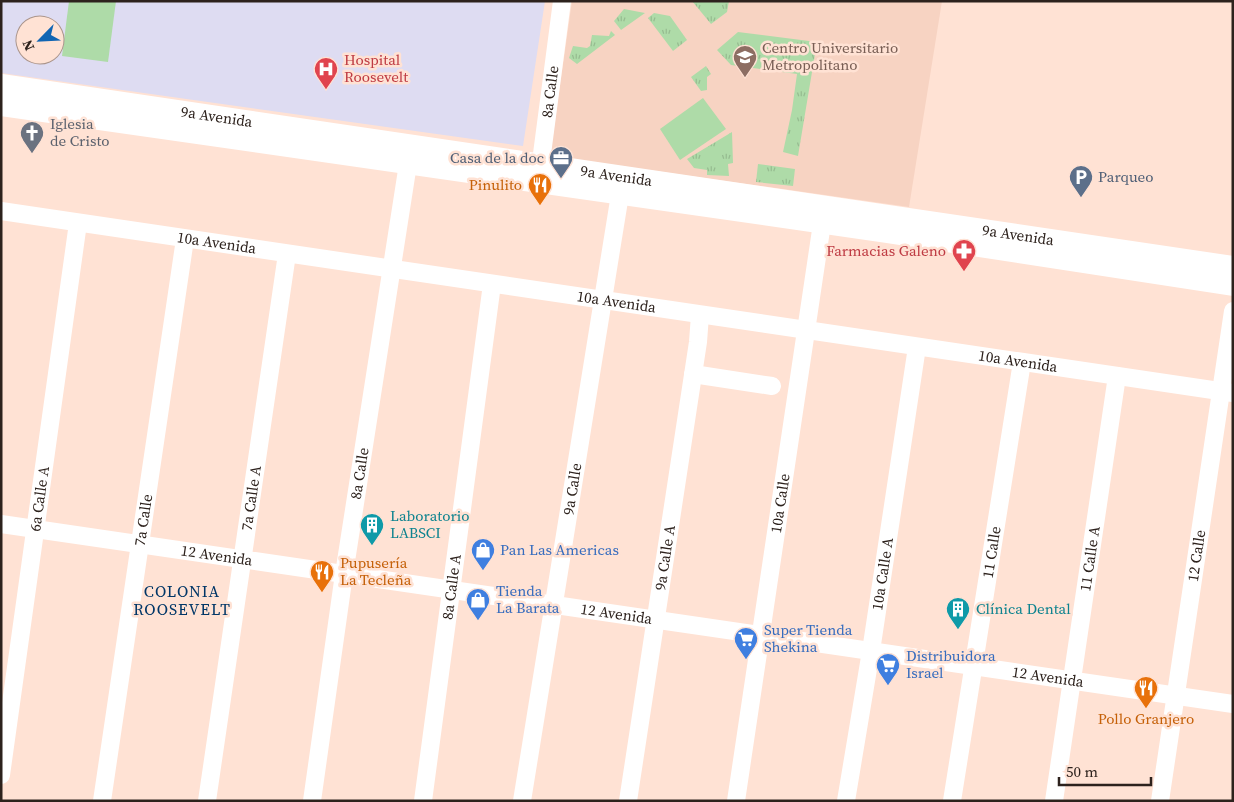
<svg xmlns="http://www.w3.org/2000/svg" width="1234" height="802" viewBox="0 0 1234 802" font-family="'Source Serif 4',serif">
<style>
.built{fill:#f7d3c2}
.medical{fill:#dedcf2;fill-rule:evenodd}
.grass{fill:url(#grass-tufts)}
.pitch{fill:#aedba8}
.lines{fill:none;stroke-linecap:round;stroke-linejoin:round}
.minor{stroke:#fff;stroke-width:18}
.major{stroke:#fff;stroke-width:22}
.labels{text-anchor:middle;stroke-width:5;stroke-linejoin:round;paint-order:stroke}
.education-label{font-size:15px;fill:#785e54;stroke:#ffe2d4;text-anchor:start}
.health-label{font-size:15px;fill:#be3a42;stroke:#ffe2d4;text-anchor:start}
.street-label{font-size:15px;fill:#2d221d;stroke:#ffe2d4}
.worship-label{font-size:15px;fill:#5b616d;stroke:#ffe2d4;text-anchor:start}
.service-label{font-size:15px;fill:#4e5e75;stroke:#ffe2d4;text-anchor:end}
.food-label{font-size:15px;fill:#c56008;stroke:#ffe2d4;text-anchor:end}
.culture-label{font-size:15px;fill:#0d838f;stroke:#ffe2d4;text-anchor:start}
.shop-label{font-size:15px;fill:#366cbe;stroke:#ffe2d4;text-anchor:start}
.neighbourhood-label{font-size:16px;letter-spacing:1px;fill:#003667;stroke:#ffe2d4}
</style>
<defs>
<pattern id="grass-tufts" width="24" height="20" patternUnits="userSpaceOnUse" patternTransform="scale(1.25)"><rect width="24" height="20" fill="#aedba8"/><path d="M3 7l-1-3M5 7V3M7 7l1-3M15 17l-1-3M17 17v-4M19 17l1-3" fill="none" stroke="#96bc90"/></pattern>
</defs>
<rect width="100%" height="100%" fill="#ffe2d4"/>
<polygon class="built" points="572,1 942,1 909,207 550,156"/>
<path class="medical" d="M 1,1 L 545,1 L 523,146 L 1,73 ZM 25,25 L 55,25 L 55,55 L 25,55 Z"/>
<g class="grass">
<polygon points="692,1 729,1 727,12 711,24"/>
<polygon points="624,9 645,13 621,30 614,21"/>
<polygon points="654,13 670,16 687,40 673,51 648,18"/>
<polygon points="611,31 615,35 577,64 569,58 573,46 587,48 590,46 592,35 609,36"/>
<polygon points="738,32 817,42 798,156 783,152 792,110 797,74 731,65 717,50"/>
<polygon points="706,66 711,74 707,77 707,90 701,91 691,77"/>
<polygon points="732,132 733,163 728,164 729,176 707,175 707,170 694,168 687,159"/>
<polygon points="758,164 795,169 793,186 756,182"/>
</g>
<g class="pitch">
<polygon points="69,1 116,1 108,62 62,56"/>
<polygon points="703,98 726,129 680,160 660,129"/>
</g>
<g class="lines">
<g class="minor">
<path id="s1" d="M 539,177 L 562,1"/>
<path id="s2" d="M 1,211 L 1233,393"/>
<polyline points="693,374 772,386"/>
<path id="s3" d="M 1,524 L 1233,704"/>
<path id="s4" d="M 1,775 L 78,223"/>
<path id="s5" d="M 102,801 L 185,239"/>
<path id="s6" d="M 207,801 L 287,254"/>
<path id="s7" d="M 312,801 L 344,574 L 410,151"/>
<path id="s8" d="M 423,801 L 492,284"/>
<path id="s9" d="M 522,801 L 622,182"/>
<path id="s10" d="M 628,801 L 698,342 L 700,315"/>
<path id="s11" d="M 736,801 L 824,210"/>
<path id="s12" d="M 846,801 L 871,651 L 917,347"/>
<path id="s13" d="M 952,801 L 1022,362"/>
<path id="s14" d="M 1054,801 L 1117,376"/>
<path id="s15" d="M 1160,801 L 1233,311"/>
</g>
<g class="major">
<path id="s16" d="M 1,85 L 1233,267"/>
<polyline points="1,105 888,232 1233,285"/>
</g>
</g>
<defs>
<g id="university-pin" transform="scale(1.25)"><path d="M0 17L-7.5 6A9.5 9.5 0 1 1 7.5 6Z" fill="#8d6e63" stroke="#ffe2d4"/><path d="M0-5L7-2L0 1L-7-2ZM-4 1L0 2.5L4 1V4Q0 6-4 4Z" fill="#fff"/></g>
<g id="hospital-pin" transform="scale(1.25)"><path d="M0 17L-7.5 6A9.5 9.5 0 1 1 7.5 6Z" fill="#e0444e" stroke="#ffe2d4"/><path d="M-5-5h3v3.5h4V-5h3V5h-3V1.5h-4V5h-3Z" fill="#fff"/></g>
<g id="church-pin" transform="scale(1.25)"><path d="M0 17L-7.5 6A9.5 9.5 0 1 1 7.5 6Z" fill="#6b7280" stroke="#ffe2d4"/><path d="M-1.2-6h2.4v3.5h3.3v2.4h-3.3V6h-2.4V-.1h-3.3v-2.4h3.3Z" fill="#fff"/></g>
<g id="office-pin" transform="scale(1.25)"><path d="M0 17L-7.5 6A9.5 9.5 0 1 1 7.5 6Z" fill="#5c6f8a" stroke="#ffe2d4"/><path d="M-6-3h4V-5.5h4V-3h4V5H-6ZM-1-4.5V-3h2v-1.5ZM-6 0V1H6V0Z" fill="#fff"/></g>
<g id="parking-pin" transform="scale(1.25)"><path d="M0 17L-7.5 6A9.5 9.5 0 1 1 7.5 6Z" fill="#5c6f8a" stroke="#ffe2d4"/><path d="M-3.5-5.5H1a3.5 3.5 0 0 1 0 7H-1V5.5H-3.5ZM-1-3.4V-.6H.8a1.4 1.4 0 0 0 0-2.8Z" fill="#fff"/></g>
<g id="restaurant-pin" transform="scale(1.25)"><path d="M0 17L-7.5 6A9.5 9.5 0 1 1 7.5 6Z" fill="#e8710a" stroke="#ffe2d4"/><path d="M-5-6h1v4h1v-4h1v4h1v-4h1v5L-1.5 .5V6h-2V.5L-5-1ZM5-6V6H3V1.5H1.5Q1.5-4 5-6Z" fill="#fff"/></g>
<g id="pharmacy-pin" transform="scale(1.25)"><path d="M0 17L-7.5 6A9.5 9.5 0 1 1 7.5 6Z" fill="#e0444e" stroke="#ffe2d4"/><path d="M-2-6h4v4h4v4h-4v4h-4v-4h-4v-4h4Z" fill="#fff"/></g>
<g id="building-pin" transform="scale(1.25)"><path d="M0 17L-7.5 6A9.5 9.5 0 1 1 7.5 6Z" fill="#0f9aa8" stroke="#ffe2d4"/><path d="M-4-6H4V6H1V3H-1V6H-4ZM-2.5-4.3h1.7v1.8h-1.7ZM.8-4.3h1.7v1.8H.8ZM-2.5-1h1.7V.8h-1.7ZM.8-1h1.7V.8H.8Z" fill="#fff"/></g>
<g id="shop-pin" transform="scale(1.25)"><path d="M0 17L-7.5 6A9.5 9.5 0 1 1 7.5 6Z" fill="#3f7fe0" stroke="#ffe2d4"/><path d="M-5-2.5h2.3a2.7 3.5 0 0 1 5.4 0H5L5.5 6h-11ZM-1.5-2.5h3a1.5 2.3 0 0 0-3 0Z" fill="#fff"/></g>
<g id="supermarket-pin" transform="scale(1.25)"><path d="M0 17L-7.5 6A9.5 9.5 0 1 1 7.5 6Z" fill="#3f7fe0" stroke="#ffe2d4"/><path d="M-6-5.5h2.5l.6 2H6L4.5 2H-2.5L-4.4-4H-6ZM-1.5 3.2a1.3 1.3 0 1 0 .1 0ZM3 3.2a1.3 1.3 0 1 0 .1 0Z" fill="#fff"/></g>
</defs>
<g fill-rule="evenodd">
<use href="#university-pin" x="745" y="57"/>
<use href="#hospital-pin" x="326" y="69"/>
<use href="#church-pin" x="32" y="133"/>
<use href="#office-pin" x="561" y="158"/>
<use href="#parking-pin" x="1081" y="177"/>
<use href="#restaurant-pin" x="540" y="185"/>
<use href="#pharmacy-pin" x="964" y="251"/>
<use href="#building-pin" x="372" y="525"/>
<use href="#shop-pin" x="483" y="550"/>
<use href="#restaurant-pin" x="322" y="572"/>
<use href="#shop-pin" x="478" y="600"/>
<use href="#building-pin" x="958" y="609"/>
<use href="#supermarket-pin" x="746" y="639"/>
<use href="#supermarket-pin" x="888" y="665"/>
<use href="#restaurant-pin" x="1146" y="688"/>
</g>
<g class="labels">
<g class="education-label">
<text x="762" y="53">Centro Universitario<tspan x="762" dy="17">Metropolitano</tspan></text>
</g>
<g class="health-label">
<text x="344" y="65">Hospital<tspan x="344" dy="17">Roosevelt</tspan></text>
<text x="946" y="256" text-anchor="end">Farmacias Galeno</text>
</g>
<g class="street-label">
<text dy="5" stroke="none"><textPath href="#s1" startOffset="86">8a Calle</textPath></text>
<text dy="5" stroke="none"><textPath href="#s16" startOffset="218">9a Avenida</textPath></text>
<text dy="5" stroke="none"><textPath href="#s16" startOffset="622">9a Avenida</textPath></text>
<text dy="5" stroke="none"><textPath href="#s16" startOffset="1028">9a Avenida</textPath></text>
<text dy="5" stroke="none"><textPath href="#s2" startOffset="218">10a Avenida</textPath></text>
<text dy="5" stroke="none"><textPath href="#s2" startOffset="622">10a Avenida</textPath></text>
<text dy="5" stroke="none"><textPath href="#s2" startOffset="1028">10a Avenida</textPath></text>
<text dy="5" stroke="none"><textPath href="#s7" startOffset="331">8a Calle</textPath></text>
<text dy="5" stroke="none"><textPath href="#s9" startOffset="316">9a Calle</textPath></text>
<text dy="5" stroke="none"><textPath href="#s6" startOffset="306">7a Calle A</textPath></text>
<text dy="5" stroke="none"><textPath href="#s4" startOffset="279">6a Calle A</textPath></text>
<text dy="5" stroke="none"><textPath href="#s11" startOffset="301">10a Calle</textPath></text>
<text dy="5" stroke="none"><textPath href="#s5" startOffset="284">7a Calle</textPath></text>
<text dy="5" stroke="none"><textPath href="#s13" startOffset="252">11 Calle</textPath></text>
<text dy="5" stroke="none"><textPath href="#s3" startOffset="218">12 Avenida</textPath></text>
<text dy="5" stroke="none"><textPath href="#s15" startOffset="248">12 Calle</textPath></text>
<text dy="5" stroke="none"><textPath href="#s10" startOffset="246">9a Calle A</textPath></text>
<text dy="5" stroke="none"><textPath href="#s14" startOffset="245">11 Calle A</textPath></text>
<text dy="5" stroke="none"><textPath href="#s12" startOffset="230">10a Calle A</textPath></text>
<text dy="5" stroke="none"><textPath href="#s8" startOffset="216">8a Calle A</textPath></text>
<text dy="5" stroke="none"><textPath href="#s3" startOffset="622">12 Avenida</textPath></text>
<text dy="5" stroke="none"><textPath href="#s3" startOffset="1058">12 Avenida</textPath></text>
</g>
<g class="worship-label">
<text x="50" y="129">Iglesia<tspan x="50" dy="17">de Cristo</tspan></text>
</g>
<g class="service-label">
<text x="544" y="163">Casa de la doc</text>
<text x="1098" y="182" text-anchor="start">Parqueo</text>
</g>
<g class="food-label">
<text x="522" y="190">Pinulito</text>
<text x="340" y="568" text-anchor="start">Pupusería<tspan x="340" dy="17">La Tecleña</tspan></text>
<text x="1146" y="724" text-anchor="middle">Pollo Granjero</text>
</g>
<g class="culture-label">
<text x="390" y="521">Laboratorio<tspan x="390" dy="17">LABSCI</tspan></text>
<text x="976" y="614">Clínica Dental</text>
</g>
<g class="shop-label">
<text x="500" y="555">Pan Las Americas</text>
<text x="496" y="596">Tienda<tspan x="496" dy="17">La Barata</tspan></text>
<text x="764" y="635">Super Tienda<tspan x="764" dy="17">Shekina</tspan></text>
<text x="906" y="661">Distribuidora<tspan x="906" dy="17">Israel</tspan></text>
</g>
<g class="neighbourhood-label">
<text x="182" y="597">COLONIA<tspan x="182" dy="18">ROOSEVELT</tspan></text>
</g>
</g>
<rect width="1234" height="802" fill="none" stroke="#2d221d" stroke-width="5"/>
<g transform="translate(40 40) rotate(246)"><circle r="24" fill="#ffe2d4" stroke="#ab958b"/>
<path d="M0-4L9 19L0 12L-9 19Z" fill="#1165b3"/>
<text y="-8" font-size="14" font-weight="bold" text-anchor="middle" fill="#2d221d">N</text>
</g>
<path d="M1059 777v8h92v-8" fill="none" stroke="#2d221d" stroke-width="2.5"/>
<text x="1066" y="777" font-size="15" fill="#2d221d" stroke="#ffe2d4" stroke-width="4" paint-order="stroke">50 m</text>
</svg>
